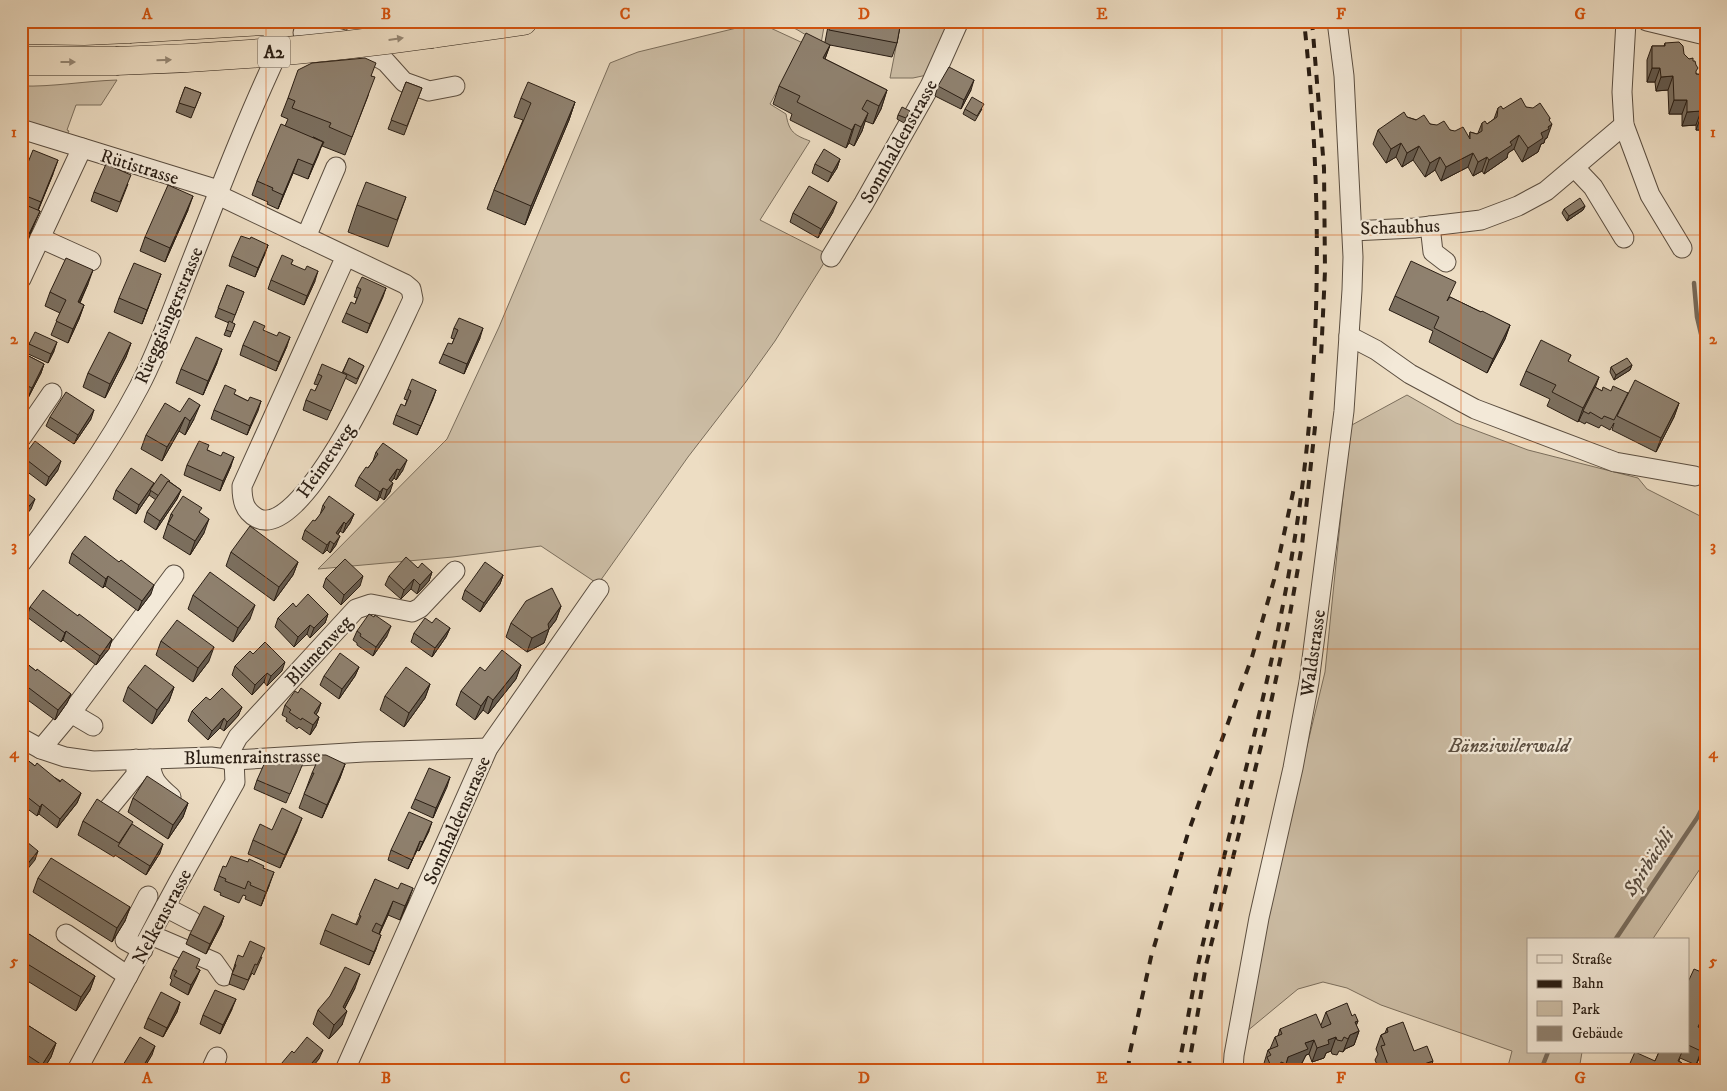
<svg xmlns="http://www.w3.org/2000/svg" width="1727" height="1091" viewBox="0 0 1727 1091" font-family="'IM FELL DW Pica',serif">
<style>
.green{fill:#ccbda5;stroke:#7b6e5c}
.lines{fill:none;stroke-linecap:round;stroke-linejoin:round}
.stream{stroke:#776a5a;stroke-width:4.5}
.minor-casing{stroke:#5b4e40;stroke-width:21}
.highway-casing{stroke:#2a1e14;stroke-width:29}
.minor{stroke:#f3e9d8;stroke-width:19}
.highway{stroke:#edddc3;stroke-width:28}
.rail{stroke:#2a1e14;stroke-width:4;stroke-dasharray:9 9;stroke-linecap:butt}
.highway-bridge-casing{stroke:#2a1e14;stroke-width:29;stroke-linecap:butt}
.highway-bridge{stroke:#edddc3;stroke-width:28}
.wall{fill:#7b6f5f;stroke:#2a1e14}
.shaded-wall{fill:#645a4e;stroke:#2a1e14}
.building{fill:#8f816f;stroke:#2a1e14}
.oneway{fill:#958774}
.grid{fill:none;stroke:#d5530d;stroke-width:1;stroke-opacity:0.55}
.labels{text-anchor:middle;stroke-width:4.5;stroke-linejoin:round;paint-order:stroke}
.shield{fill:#f3e9d8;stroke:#665b4f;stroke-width:1}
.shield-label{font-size:18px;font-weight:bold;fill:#2a1e14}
.street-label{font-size:19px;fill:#2a1e14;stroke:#f3e9d8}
.park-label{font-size:19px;font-style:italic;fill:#5b4e40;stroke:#f3e9d8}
.water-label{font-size:20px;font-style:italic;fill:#574a3d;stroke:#f3e9d8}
.neatline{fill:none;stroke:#d5530d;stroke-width:2}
.grid-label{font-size:16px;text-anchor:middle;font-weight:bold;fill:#d5530d}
</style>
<rect width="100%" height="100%" fill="#edddc3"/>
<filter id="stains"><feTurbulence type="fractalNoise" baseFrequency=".004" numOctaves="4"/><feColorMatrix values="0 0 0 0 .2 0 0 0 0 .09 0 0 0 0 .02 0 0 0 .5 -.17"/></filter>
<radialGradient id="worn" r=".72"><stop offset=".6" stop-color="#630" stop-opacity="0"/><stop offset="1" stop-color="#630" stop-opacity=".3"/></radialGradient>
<g class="green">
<polygon points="771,21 825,21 821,44 796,29"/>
<polygon points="901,21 947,21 948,25 927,75 913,78 890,78"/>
<path d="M 753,24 L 764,25 L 803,43 L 770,104 L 786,114 C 789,132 794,135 810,141 L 760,220 L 829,255 L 775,341 L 745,383 L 688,457 L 598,584 L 541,546 L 453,557 L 318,569 L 447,439 L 499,327 L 610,63 L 638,52 Z"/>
<path d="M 117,80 L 101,105 L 76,105 L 67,130 L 69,131 L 67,135 L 21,122 L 21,86 C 53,87 85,81 117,80 Z"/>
<polygon points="1407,395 1456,423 1528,450 1638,478 1647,489 1706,519 1706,860 1652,940 1528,940 1528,1052 1582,1052 1579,1070 1507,1070 1512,1051 1381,1005 1347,988 1323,982 1298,989 1246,1032 1256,956 1325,672 1350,426"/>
</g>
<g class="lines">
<g class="stream">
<polyline points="1694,283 1697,317 1706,355"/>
<polyline points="1615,940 1697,818 1706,801"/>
<polyline points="1541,1070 1548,1052"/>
</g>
<g class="minor-casing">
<g id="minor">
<polyline points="1626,21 1622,92 1624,125 1650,195 1682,248"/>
<polyline points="1647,21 1701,34 1706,33"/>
<polyline points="303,33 321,34 352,42 386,62 404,82 429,91 455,86"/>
<polyline points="352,42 362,21"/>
<path d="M 21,129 L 212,188 L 218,195 L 346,256 L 242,486 C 242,500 244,511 257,518 C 305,543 396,334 413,299 L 411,289 L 405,284 L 346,256"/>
<polyline points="1575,168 1593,187 1624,238"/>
<polyline points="1430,226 1433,252 1446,262"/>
<polyline points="1352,231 1414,228 1481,220 1518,206 1546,191 1624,125"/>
<polyline points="306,237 336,167"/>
<polyline points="40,238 91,261"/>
<polyline points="831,257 864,203 930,86 959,21"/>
<polyline points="21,279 82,148"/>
<polyline points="1349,336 1376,350 1410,374 1475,409 1615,462 1695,476"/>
<polyline points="21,438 52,393"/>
<path d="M 21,563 C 64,506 106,450 139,387 C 158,351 171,313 186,275 C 216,199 245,122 280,48"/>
<polyline points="71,713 93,726"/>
<polyline points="21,738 41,749 65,757 93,761 211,757 234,760 364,752 488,748"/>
<polyline points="41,749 71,713 174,575"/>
<path d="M 150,759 C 151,779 156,784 171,797"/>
<polyline points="226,759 238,737 356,609 371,604 412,612 420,608 455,571"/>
<polyline points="104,814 136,775 136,759"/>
<polyline points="165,907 192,921"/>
<polyline points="66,934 128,976"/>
<polyline points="151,935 214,962 224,976"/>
<polyline points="143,950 125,940 148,896"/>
<polyline points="77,1070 178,883 235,782 234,760"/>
<polyline points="211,1070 217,1057"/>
<polyline points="345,1070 488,748 599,589"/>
<polyline points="1233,1070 1234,1055 1259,918 1293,768 1309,682 1344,411 1352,290 1353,257 1344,76 1337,21"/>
</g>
</g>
<g class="highway-casing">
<g id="highway">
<polyline points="21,30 84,31 129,29"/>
<polyline points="432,34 523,21"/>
<polyline points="21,61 116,61"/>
</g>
</g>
<use href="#minor" class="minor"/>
<use href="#highway" class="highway"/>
<g class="rail">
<polyline points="1312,21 1324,168 1325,271 1321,358"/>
<polyline points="1128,1070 1130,1052 1151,957 1188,833 1252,657 1274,580 1294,488"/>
<path d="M 1178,1070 C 1185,1035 1191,999 1198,965 C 1230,824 1271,686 1294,543 C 1322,371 1323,194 1304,21"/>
<polyline points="1188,1070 1206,965 1265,730 1290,614 1302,545 1316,418"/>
</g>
<g class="highway-bridge-casing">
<g id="highway-bridge">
<polyline points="129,29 263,21"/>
<path d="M 116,61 C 222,58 327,49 432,34"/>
</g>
</g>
<use href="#highway-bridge" class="highway-bridge"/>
</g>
<g class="wall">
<polygon points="829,21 901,21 897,43 892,57 830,45 825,59 887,90 881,109 873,124 865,121 862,131 854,146 849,143 846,148 790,120 792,114 773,104 779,86 825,42"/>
<polygon points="1665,43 1684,54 1689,59 1693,61 1696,74 1706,75 1706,130 1696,130 1696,125 1682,126 1682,114 1669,114 1668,90 1656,91 1655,82 1647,82 1647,60 1652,46 1664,46"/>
<polygon points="372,76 368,96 345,155 322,146 324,142 313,137 323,142 308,179 293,173 278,209 267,204 268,202 252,195 257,181 285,126 288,119 281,116 288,98"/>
<polygon points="406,82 422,88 404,135 388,129"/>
<polygon points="938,86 971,90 961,109 935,96"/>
<polygon points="185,87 201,93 191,118 176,112"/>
<polygon points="521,98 575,102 569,120 525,225 487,209 494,190 523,120 514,117"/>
<polygon points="1526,107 1549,120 1547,138 1545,139 1544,143 1541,144 1538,152 1522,162 1514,149 1508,153 1507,158 1484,174 1482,171 1473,176 1468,167 1441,181 1435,170 1425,177 1413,160 1402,167 1396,157 1386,163 1373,144 1378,130 1407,117 1450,130 1469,137 1470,132 1477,134 1478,133 1482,123 1487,124 1494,119 1498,108 1503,109"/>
<polygon points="965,109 982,109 975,121 963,114"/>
<polygon points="898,115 908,115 904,123 897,119"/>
<polygon points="840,159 837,168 828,182 812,173 815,164"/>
<polygon points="53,174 38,210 40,211 36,220 25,246 21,245 21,220 25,212 21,210 21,180"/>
<polygon points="128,184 117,212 91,201 94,192"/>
<polygon points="406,197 388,247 348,232 357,205"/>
<polygon points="1585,206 1583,210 1567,221 1562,213 1564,209"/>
<polygon points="188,210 165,262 140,251 145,237"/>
<polygon points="833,212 818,238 790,222 793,213"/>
<polygon points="250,239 268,245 255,277 229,266 232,256"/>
<polygon points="293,260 291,264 315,281 304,305 268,289 271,280"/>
<polygon points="161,274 142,324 114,312 119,298"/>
<polygon points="88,284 80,303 84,305 79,319 68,343 51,335 60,313 45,306 50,292"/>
<polygon points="227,285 244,292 232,323 235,324 230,337 224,335 229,323 215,317"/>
<polygon points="357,287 386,288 367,333 342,322 346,313 355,304 357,298 354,297"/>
<polygon points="1395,296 1450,297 1481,312 1510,325 1505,339 1487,373 1429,342 1433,331 1389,310"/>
<polygon points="454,328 480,338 464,374 439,363 443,354 452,344 454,339 451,338"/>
<polygon points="131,343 126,357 105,398 83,387 88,373"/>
<polygon points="29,344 54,351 48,363 26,353"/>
<polygon points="243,345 287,346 276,371 240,355"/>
<polygon points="21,352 44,364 41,373 28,398 21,394"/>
<polygon points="1571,355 1568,361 1595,387 1602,391 1628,393 1679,403 1674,417 1656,452 1612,430 1614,423 1610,430 1601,425 1599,428 1586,422 1585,424 1579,421 1581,415 1578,422 1547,406 1550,399 1520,385 1526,371"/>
<polygon points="349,358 364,366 356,384 345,378 327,420 303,410 306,400 315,391 318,385 314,384 318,374 342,373"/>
<polygon points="217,363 203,395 176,383 181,369"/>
<polygon points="1632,365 1630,370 1614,380 1610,372 1611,367"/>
<polygon points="408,389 436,390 417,435 393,424 396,415 405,406 407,400 404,399"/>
<polygon points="234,394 248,401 261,401 247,435 211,419 214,410"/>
<polygon points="180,412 194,419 185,435 179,431 162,461 141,449 146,435"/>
<polygon points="50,417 91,419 74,444 46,426"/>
<polygon points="208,450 231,466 220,491 184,475 187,465"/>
<polygon points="376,452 403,470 396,480 394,478 391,482 390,492 384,500 380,497 377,501 355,486 359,477 368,468 373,461"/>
<polygon points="23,457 58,470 46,486 21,467 21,463"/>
<polygon points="170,482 181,490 177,499 156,530 144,522 147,512 156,500 149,495 136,514 113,499 116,490 152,487"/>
<polygon points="323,505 354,514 350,523 343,533 340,531 338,535 336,545 330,553 327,550 323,554 302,539 305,530 315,521 320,515"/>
<polygon points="200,513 204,533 190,555 163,538 171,514"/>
<polygon points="231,552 298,562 293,575 274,601 226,566"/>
<polygon points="72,553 151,594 138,611 105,586 103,588 69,563"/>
<polygon points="418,568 432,572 429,581 417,594 411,589 401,599 385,585 389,576"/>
<polygon points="503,575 500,584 480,612 462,599 465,590"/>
<polygon points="326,578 360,586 341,605 323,587"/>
<polygon points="193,595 250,619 233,642 188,609"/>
<polygon points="561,606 556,620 549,629 544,643 527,652 506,637 511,623"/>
<polygon points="30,607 78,616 112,639 109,649 96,665 63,640 61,642 27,617"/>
<polygon points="296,607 328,614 325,623 310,638 307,634 294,647 275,627 278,618"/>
<polygon points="432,623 450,628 446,637 432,657 411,642 414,633"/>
<polygon points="357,631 387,636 373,656 357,645 357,643 353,640"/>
<polygon points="161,641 209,661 193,682 156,655"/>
<polygon points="253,654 282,671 267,686 264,682 252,695 232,675 235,666"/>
<polygon points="21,659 36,671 71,694 67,703 55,720 21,695"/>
<polygon points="521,665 516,679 488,714 483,710 475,720 456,705 461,691 485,671"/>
<polygon points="359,667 355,676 339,699 320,685 324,676"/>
<polygon points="430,684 425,698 404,727 380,710 385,696"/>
<polygon points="128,687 174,687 169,701 152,724 123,701"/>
<polygon points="298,693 321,703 316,714 319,717 316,726 310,735 299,727 297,729 286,721 287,718 282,715 285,705"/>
<polygon points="210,700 242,707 238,716 224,731 220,728 208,740 188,721 192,711"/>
<polygon points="21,755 35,766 81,793 77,803 57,828 39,814 37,816 21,804"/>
<polygon points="345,764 340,778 322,818 299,808 312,773"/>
<polygon points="300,770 286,803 254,789 257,780"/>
<polygon points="450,777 433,818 411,808 415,799"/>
<polygon points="133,798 188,803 183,817 168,839 128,812"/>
<polygon points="83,821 131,825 160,853 146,875 115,855 114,857 78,835"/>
<polygon points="272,830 297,831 280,868 248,854 253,840"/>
<polygon points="429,831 419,851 417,850 408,869 388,860 391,850"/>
<polygon points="248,862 263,868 269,886 261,906 245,899 246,896 243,895 239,903 220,895 221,893 214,890 219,876 226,867"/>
<polygon points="38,878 130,907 125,921 112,942 33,892"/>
<polygon points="375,879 408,902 400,920 388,915 379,935 376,949 369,965 320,944 325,930 356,924"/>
<polygon points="224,916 221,925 206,954 186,944 190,934"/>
<polygon points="21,929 95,976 90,990 76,1011 21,977"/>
<polygon points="243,957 262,957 254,975 252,973 244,990 229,984 235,964"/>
<polygon points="197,968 200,970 196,979 188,995 170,985 172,980 170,978 173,969"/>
<polygon points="1706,974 1706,1018 1702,1026 1700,1025 1699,1027 1706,1043 1696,1065 1680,1058 1679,1061 1682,1063 1679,1070 1627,1070 1655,1061 1659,1052 1688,1052 1688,982"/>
<polygon points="355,988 345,1008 342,1025 329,1039 313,1024 318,1010"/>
<polygon points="180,1002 177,1012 163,1037 144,1028 148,1018"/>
<polygon points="232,1009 220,1034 200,1024 203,1015"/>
<polygon points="1326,1012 1352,1016 1358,1021 1356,1025 1359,1031 1354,1045 1345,1049 1343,1052 1339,1051 1337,1055 1332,1054 1331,1051 1326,1053 1324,1058 1312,1062 1309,1054 1306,1055 1302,1063 1285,1070 1262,1070 1268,1050 1270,1049 1275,1037 1278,1036 1280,1029 1321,1025"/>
<polygon points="21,1021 56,1043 51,1057 43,1070 23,1070 21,1068"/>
<polygon points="1387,1028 1414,1051 1430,1069 1432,1070 1379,1070 1375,1060 1378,1054 1376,1049 1381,1035 1385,1033"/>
</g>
<g class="shaded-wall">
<polygon points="830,45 823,64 823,58"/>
<polygon points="1652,68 1660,68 1655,82 1647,82"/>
<polygon points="1673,76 1668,90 1656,91 1661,77"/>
<polygon points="974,80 971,90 961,109 964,100"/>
<polygon points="887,90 881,109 873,124 879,106"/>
<polygon points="1674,100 1687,100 1682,114 1669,114"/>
<polygon points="575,102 569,120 525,225 531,206"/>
<polygon points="1701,111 1696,125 1682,126 1687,112"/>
<polygon points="868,113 862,131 854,146 861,127"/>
<polygon points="1701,116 1706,116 1706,130 1696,130"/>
<polygon points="1550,118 1545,131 1548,127 1552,124 1547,138 1545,139 1544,143 1541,144 1538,152 1522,162 1528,148 1541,133"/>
<polygon points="855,124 849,143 846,148 852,130"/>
<polygon points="1519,135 1514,149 1508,153 1507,158 1484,174 1489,160 1510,142"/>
<polygon points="323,142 318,156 308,179 313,165"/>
<polygon points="1401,143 1396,157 1386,163 1391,149"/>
<polygon points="1419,146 1413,160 1402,167 1407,153"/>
<polygon points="1473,153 1468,167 1441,181 1446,167"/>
<polygon points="1440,157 1435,170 1425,177 1430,163"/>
<polygon points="1487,157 1482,171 1473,176 1478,162"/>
<polygon points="298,159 293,173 278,209 283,195"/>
<polygon points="840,159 837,168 828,182 832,173"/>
<polygon points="58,160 53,174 36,216 41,202"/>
<polygon points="193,196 188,210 165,262 170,248"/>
<polygon points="837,202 833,212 818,238 821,229"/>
<polygon points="1585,206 1583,210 1567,221 1569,216"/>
<polygon points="40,211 36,220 25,246 28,236"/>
<polygon points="268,245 265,254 255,277 258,268"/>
<polygon points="93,270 88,284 73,316 78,302"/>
<polygon points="318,271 315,281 304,305 307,296"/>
<polygon points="161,274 156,288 142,324 147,310"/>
<polygon points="386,288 383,297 367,333 370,324"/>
<polygon points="84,305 79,319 68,343 73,329"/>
<polygon points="1510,325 1505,339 1487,373 1493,359"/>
<polygon points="483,328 480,338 464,374 467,364"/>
<polygon points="290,337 287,346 276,371 279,362"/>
<polygon points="57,342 54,351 48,363 51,354"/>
<polygon points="131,343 126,357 105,398 110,384"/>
<polygon points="222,349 217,363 203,395 208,381"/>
<polygon points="44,364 41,373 28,398 32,388"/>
<polygon points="1632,365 1630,370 1614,380 1616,375"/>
<polygon points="1599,377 1594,391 1578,422 1583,408"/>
<polygon points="436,390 433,399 417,435 421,426"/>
<polygon points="261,401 258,411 247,435 250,426"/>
<polygon points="1679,403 1674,417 1656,452 1661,438"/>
<polygon points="200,405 194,419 185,435 190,421"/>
<polygon points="94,410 91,419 74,444 78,435"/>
<polygon points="185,417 179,431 162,461 167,447"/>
<polygon points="234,457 231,466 220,491 223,481"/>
<polygon points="407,460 403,470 396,480 400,470"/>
<polygon points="61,461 58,470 46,486 49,477"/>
<polygon points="397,469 394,478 386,489 389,480"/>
<polygon points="154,483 149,495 136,514 139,505"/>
<polygon points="393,483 390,492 384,500 387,490"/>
<polygon points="383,488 380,497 377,501 380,492"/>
<polygon points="181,490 177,499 156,530 160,521"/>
<polygon points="35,499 31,509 21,521 21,516"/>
<polygon points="354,514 350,523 343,533 346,524"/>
<polygon points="209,519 204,533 190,555 195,541"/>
<polygon points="344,522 340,531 332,542 336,533"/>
<polygon points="340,536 336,545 330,553 334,544"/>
<polygon points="330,541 327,550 323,554 327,545"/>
<polygon points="298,562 293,575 274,601 279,587"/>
<polygon points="432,572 429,581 417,594 420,585"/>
<polygon points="503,575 500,584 480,612 484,603"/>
<polygon points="108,576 105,586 103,588 106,579"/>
<polygon points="363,576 360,586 341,605 344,595"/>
<polygon points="414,579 411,589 401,599 404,590"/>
<polygon points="154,585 151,594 138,611 142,601"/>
<polygon points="255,605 250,619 233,642 238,628"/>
<polygon points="561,606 556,620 549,629 544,643 527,652 532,638 548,624"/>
<polygon points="328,614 325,623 310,638 314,628"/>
<polygon points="310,625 307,634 294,647 298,637"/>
<polygon points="391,626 387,636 373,656 376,647"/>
<polygon points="450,628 446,637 432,657 435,648"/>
<polygon points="66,631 63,640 61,642 65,633"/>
<polygon points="112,639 109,649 96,665 100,656"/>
<polygon points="214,647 209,661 193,682 198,668"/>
<polygon points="285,662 282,671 267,686 271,676"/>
<polygon points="521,665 516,679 488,714 493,700"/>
<polygon points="359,667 355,676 339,699 342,689"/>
<polygon points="267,673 264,682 252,695 255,685"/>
<polygon points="430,684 425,698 404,727 409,713"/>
<polygon points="174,687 169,701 152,724 157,710"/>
<polygon points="71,694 67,703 55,720 58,710"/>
<polygon points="488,696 483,710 475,720 481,706"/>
<polygon points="321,703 318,712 310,722 314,713"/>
<polygon points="242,707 238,716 224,731 227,722"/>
<polygon points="319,717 316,726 310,735 313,725"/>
<polygon points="224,718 220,728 208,740 212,731"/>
<polygon points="345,764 340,778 322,818 327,805"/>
<polygon points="450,777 447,787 433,818 436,808"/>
<polygon points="81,793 77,803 57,828 60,819"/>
<polygon points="188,803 183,817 168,839 173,825"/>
<polygon points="42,804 39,814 37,816 40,807"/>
<polygon points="302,818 297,831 280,868 285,855"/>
<polygon points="432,822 429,831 419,851 423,842"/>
<polygon points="420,841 417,850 408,869 412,860"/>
<polygon points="163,844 160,853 146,875 150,866"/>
<polygon points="38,851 35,860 21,877 21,872"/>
<polygon points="274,872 269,886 261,906 266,892"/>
<polygon points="413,888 408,902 400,920 405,906"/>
<polygon points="393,901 388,915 377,939 382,926"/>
<polygon points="130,907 125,921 112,942 117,928"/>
<polygon points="224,916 221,925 206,954 210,944"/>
<polygon points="381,935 376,949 369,965 374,952"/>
<polygon points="200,970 196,979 188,995 191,985"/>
<polygon points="360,974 355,988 338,1021 343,1007"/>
<polygon points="95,976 90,990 76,1011 81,997"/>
<polygon points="236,999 232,1009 220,1034 223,1025"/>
<polygon points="180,1002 177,1012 163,1037 167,1028"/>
<polygon points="347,1011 342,1025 329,1039 334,1025"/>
<polygon points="1358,1021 1353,1034 1359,1031 1354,1045 1345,1049 1343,1052 1355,1022"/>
<polygon points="1336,1037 1331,1051 1326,1053 1324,1058 1312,1062 1317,1048 1328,1040"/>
<polygon points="1314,1040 1309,1054 1306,1055 1302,1063 1284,1070 1288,1057 1305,1043"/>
<polygon points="1706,1041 1705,1046 1696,1065 1701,1051"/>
<polygon points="56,1043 51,1057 43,1070 40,1070 42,1065"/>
<polygon points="155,1046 152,1055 143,1070 141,1070"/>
<polygon points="323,1050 319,1059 310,1070 306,1070"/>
<polygon points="1433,1061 1430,1070 1422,1070 1424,1064"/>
</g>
<g class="building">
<polygon points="831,21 901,21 897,43 829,30"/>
<polygon points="806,33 830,45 823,58 887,90 879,106 867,100 862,109 868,113 861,127 855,124 852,130 797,102 800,96 779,86"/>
<polygon points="1679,42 1683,46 1684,54 1689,59 1693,58 1693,61 1695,61 1696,65 1698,68 1696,71 1696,74 1706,75 1706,116 1701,116 1701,111 1687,112 1687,100 1674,100 1673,76 1661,77 1660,68 1652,68 1652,46 1665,46 1665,43"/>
<polygon points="365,58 376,63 371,76 375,77 352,137 329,127 331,123 292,108 295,101 288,98 298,70 312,63"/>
<polygon points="949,67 974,80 964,100 938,86"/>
<polygon points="406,82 422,88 407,126 391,120"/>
<polygon points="528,82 575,102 531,206 494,190 531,103 521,98"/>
<polygon points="185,87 201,93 195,108 179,103"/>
<polygon points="972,97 984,104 977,116 965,109"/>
<polygon points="1521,98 1526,107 1533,108 1540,103 1550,118 1549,120 1552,124 1548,127 1549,129 1541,133 1543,138 1528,148 1519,135 1510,142 1512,145 1489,160 1487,157 1478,162 1473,153 1446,167 1440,157 1430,163 1419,146 1407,153 1401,143 1391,149 1378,130 1404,112 1407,117 1416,120 1424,115 1430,124 1437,125 1444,121 1450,130 1455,131 1463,127 1470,139 1470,132 1477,134 1482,131 1482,123 1485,121 1487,124 1497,117 1498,108 1501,106 1503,109"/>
<polygon points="902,107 910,111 906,118 898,115"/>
<polygon points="281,124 323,142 313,165 298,159 283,195 272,190 273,188 257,181"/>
<polygon points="824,149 840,159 832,173 815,164"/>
<polygon points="33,150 58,160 41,202 21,194 21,180"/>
<polygon points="106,164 131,175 120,202 94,192"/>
<polygon points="366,182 406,197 397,220 357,205"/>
<polygon points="168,185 193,196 170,248 145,237"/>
<polygon points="809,186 837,202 821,229 793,213"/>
<polygon points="1580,198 1585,206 1569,216 1564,209"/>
<polygon points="28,206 40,211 28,236 25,235 26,231 21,229 21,220"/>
<polygon points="21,229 26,231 21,243"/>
<polygon points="241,236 250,239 251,237 268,245 258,268 232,256"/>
<polygon points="282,255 293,260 291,264 305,270 307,266 318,271 307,296 271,280"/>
<polygon points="66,258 93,270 78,302 84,305 73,329 56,321 66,300 50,292"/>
<polygon points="1411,261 1456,282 1447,301 1450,297 1481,312 1482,311 1510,325 1493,359 1434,328 1439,317 1395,296"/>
<polygon points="134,263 161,274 147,310 119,298"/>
<polygon points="362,277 386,288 370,324 346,313 351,302 355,304 361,289 357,287"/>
<polygon points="227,285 244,292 235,315 218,308"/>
<polygon points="459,318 483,328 467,364 443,354 448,343 452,344 458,330 454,328"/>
<polygon points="229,321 235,324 232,332 226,330"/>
<polygon points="254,321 265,326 263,330 277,336 279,332 290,337 279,362 243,345"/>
<polygon points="35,332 57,342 51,354 29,344"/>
<polygon points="109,332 131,343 110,384 88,373"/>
<polygon points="196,337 222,349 208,381 181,369"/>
<polygon points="1541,340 1571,355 1568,361 1599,377 1583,408 1552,392 1556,385 1526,371"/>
<polygon points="21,352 44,364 32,388 21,383"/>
<polygon points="349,358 364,366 357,379 343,372"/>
<polygon points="1627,358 1632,365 1616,375 1611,367"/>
<polygon points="322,364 347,375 331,411 306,400 311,389 315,391 322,376 318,374"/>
<polygon points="412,379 436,390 421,426 396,415 401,404 405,406 408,399 411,391 408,389"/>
<polygon points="1635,380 1679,403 1661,438 1617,416"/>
<polygon points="225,385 236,390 234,394 248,401 250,397 261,401 250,426 214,410"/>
<polygon points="1613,386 1628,393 1614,420 1604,416 1602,419 1590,412 1589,414 1583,411 1595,387 1602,391 1603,387 1611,391"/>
<polygon points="66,392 94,410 78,435 50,417"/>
<polygon points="189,398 200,405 190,421 185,417 167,447 146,435 165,403 180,412"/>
<polygon points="35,441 61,461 49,477 23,457"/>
<polygon points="199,441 209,445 207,450 221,456 223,452 234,457 223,481 187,465"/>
<polygon points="383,443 407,460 400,470 397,469 389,480 393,483 387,490 383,488 380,492 359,477 366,467 368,468 378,454 376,452"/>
<polygon points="131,468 154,483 139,505 116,490"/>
<polygon points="161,474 170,481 169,482 168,481 159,496 150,490"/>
<polygon points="168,481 181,490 160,521 147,512"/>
<polygon points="21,489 35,499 21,516"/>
<polygon points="183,496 202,508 199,512 209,519 195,541 168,524 173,515 171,514"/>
<polygon points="329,496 354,514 346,524 344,522 336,533 340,536 334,544 330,541 327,545 305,530 313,520 315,521 321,513 325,507 323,505"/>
<polygon points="250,526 298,562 279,587 231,552"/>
<polygon points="85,536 119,562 121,560 154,585 142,601 108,576 106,579 72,553"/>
<polygon points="406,557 418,568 422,563 432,572 420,585 414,579 404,590 389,576"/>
<polygon points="345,559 363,576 344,595 326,578"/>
<polygon points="485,562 503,575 484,603 465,590"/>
<polygon points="210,572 255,605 238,628 193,595"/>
<polygon points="552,588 561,606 548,624 549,629 532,638 511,623 526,601"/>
<polygon points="43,590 78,616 79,614 112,639 100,656 66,631 65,633 30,607"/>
<polygon points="308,594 328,614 314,628 310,625 298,637 278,618 293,603 296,607"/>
<polygon points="369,614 374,617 375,615 391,626 376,647 360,636 361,634 357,631"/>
<polygon points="425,618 432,623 436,618 450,628 435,648 414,633"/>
<polygon points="177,620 214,647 198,668 161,641"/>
<polygon points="265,642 285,662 271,676 267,673 255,685 235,666 250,651 253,654"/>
<polygon points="502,650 521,665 493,700 488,696 481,706 461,691 480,667 485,671"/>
<polygon points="340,653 359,667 342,689 324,676"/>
<polygon points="21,659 36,671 37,669 71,694 58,710 25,685 23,688 21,686"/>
<polygon points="145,665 174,687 157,710 128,687"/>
<polygon points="406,667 430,684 409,713 385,696"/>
<polygon points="222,688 242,707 227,722 224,718 212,731 192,711 206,697 210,700"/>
<polygon points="301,688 321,703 314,713 319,717 313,725 302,718 301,720 289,712 291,710 285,705 295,691 298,693"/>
<polygon points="21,755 35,766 37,763 60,782 62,779 81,793 60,819 42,804 40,807 21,792"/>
<polygon points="320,755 326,755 345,764 327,805 304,794 314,773 312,773"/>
<polygon points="304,761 290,794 257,780 265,762"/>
<polygon points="429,768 450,777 436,808 415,799"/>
<polygon points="147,776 188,803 173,825 133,798"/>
<polygon points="97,799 133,822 119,843 83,821"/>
<polygon points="282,808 302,818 285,855 253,840 260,824 272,830"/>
<polygon points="409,812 432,822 423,842 420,841 412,860 391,850"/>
<polygon points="132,824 163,844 150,866 118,846"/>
<polygon points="21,837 38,851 21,872"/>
<polygon points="231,856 248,862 249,859 264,866 263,868 274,872 266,892 250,885 251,883 248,881 245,889 225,881 226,879 219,876 223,866 226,867"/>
<polygon points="51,858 130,907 117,928 38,878"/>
<polygon points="375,879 398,889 401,883 413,888 405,906 393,901 382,926 376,923 372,931 381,935 374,952 325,930 332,914 357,925 361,916 359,915"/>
<polygon points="204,906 224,916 210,944 190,934"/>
<polygon points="21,929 95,976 81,997 21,960"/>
<polygon points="250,941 265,948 257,965 255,964 248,980 232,974 236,965 235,964 238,955 243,957"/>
<polygon points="183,951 200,959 196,968 200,970 191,985 174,976 177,971 173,969"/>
<polygon points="345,967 360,974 343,1007 347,1011 334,1025 318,1010 330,996"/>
<polygon points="1694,969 1706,974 1706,1011 1705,1011 1698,1027 1706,1030 1706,1041 1701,1051 1688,1045 1688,982"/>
<polygon points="215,990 236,999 223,1025 203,1015"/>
<polygon points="161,992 180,1002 167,1028 148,1018"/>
<polygon points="1347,1003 1352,1016 1355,1014 1358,1021 1355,1022 1359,1031 1350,1035 1348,1039 1344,1037 1342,1041 1337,1040 1336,1037 1328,1040 1329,1044 1317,1048 1314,1040 1305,1043 1308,1049 1288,1057 1286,1064 1281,1062 1280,1066 1270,1064 1267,1057 1271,1055 1268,1050 1278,1046 1275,1037 1282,1034 1280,1029 1316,1014 1322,1028 1331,1024 1326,1012"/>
<polygon points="21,1021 56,1043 42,1065 21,1051"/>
<polygon points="1403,1022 1414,1051 1427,1046 1433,1061 1424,1064 1426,1070 1393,1070 1392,1067 1389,1068 1381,1046 1385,1045 1381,1035 1388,1032 1387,1028"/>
<polygon points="140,1037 155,1046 141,1070 120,1070"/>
<polygon points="307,1037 323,1050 306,1070 276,1070 292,1051 294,1053"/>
<polygon points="1635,1052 1655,1061 1659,1052 1682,1052 1678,1061 1682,1063 1678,1070 1627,1070"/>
</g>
<defs><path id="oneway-solid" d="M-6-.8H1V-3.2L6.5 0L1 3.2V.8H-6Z" transform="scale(1.25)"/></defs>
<g class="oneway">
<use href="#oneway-solid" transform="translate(396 39) rotate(-8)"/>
<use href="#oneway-solid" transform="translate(164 60) rotate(-2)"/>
<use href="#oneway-solid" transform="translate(68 62)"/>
</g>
<path class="grid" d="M 266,21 L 266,1070M 505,21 L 505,1070M 744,21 L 744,1070M 983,21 L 983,1070M 1222,21 L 1222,1070M 1461,21 L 1461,1070M 21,235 L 1706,235M 21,442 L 1706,442M 21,649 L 1706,649M 21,856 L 1706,856"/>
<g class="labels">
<rect class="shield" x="258" y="36.5" width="32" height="31" rx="4"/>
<g class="shield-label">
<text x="274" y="58">A2</text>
</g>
<g class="street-label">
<text transform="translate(898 141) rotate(-61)" y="7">Sonnhaldenstrasse</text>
<text transform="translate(140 166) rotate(17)" y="7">Rütistrasse</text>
<text transform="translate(1400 226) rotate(-2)" y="7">Schaubhus</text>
<text transform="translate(168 315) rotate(-67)" y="7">Rüeggisingerstrasse</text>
<text transform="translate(325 460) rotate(-55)" y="7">Heimetweg</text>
<text transform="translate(318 650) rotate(-47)" y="7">Blumenweg</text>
<text transform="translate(1312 653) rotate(-82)" y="7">Waldstrasse</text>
<text transform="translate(252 756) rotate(-1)" y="7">Blumenrainstrasse</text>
<text transform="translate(456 820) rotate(-66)" y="7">Sonnhaldenstrasse</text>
<text transform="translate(161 916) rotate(-62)" y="7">Nelkenstrasse</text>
</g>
<g class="park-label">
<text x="1509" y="752">Bänziwilerwald</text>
</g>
<g class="water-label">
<text transform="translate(1648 862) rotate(-57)" y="7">Spirbächli</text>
</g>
</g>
<rect width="1727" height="1091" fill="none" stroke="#edddc3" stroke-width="55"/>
<rect x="1527" y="938" width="162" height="115" fill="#f3e9d8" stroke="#a3988a"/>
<rect x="1537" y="955" width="25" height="8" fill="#f3e9d8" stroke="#a3988a"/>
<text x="1572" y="964" font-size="15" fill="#2a1e14">Straße</text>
<rect x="1537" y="980" width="25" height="8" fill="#2a1e14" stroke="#a3988a"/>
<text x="1572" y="988" font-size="15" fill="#2a1e14">Bahn</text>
<rect x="1537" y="1001" width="25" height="15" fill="#ccbda5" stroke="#a3988a"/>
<text x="1572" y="1014" font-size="15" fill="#2a1e14">Park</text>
<rect x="1537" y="1026" width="25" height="15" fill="#8f816f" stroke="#a3988a"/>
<text x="1572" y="1038" font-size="15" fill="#2a1e14">Gebäude</text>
<rect x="28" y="28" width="1672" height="1036" class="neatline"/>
<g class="grid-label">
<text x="147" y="19">A</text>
<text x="386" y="19">B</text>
<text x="625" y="19">C</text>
<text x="864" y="19">D</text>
<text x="1102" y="19">E</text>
<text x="1341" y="19">F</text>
<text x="1580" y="19">G</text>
<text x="14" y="137">1</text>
<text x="1713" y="137">1</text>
<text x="14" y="344">2</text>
<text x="1713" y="344">2</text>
<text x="14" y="551">3</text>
<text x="1713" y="551">3</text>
<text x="14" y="758">4</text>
<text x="1713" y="758">4</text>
<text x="14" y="966">5</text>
<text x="1713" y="966">5</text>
<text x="147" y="1083">A</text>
<text x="386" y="1083">B</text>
<text x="625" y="1083">C</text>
<text x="864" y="1083">D</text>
<text x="1102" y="1083">E</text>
<text x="1341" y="1083">F</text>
<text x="1580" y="1083">G</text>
</g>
<rect width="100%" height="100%" filter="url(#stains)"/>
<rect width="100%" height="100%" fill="url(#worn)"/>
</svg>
